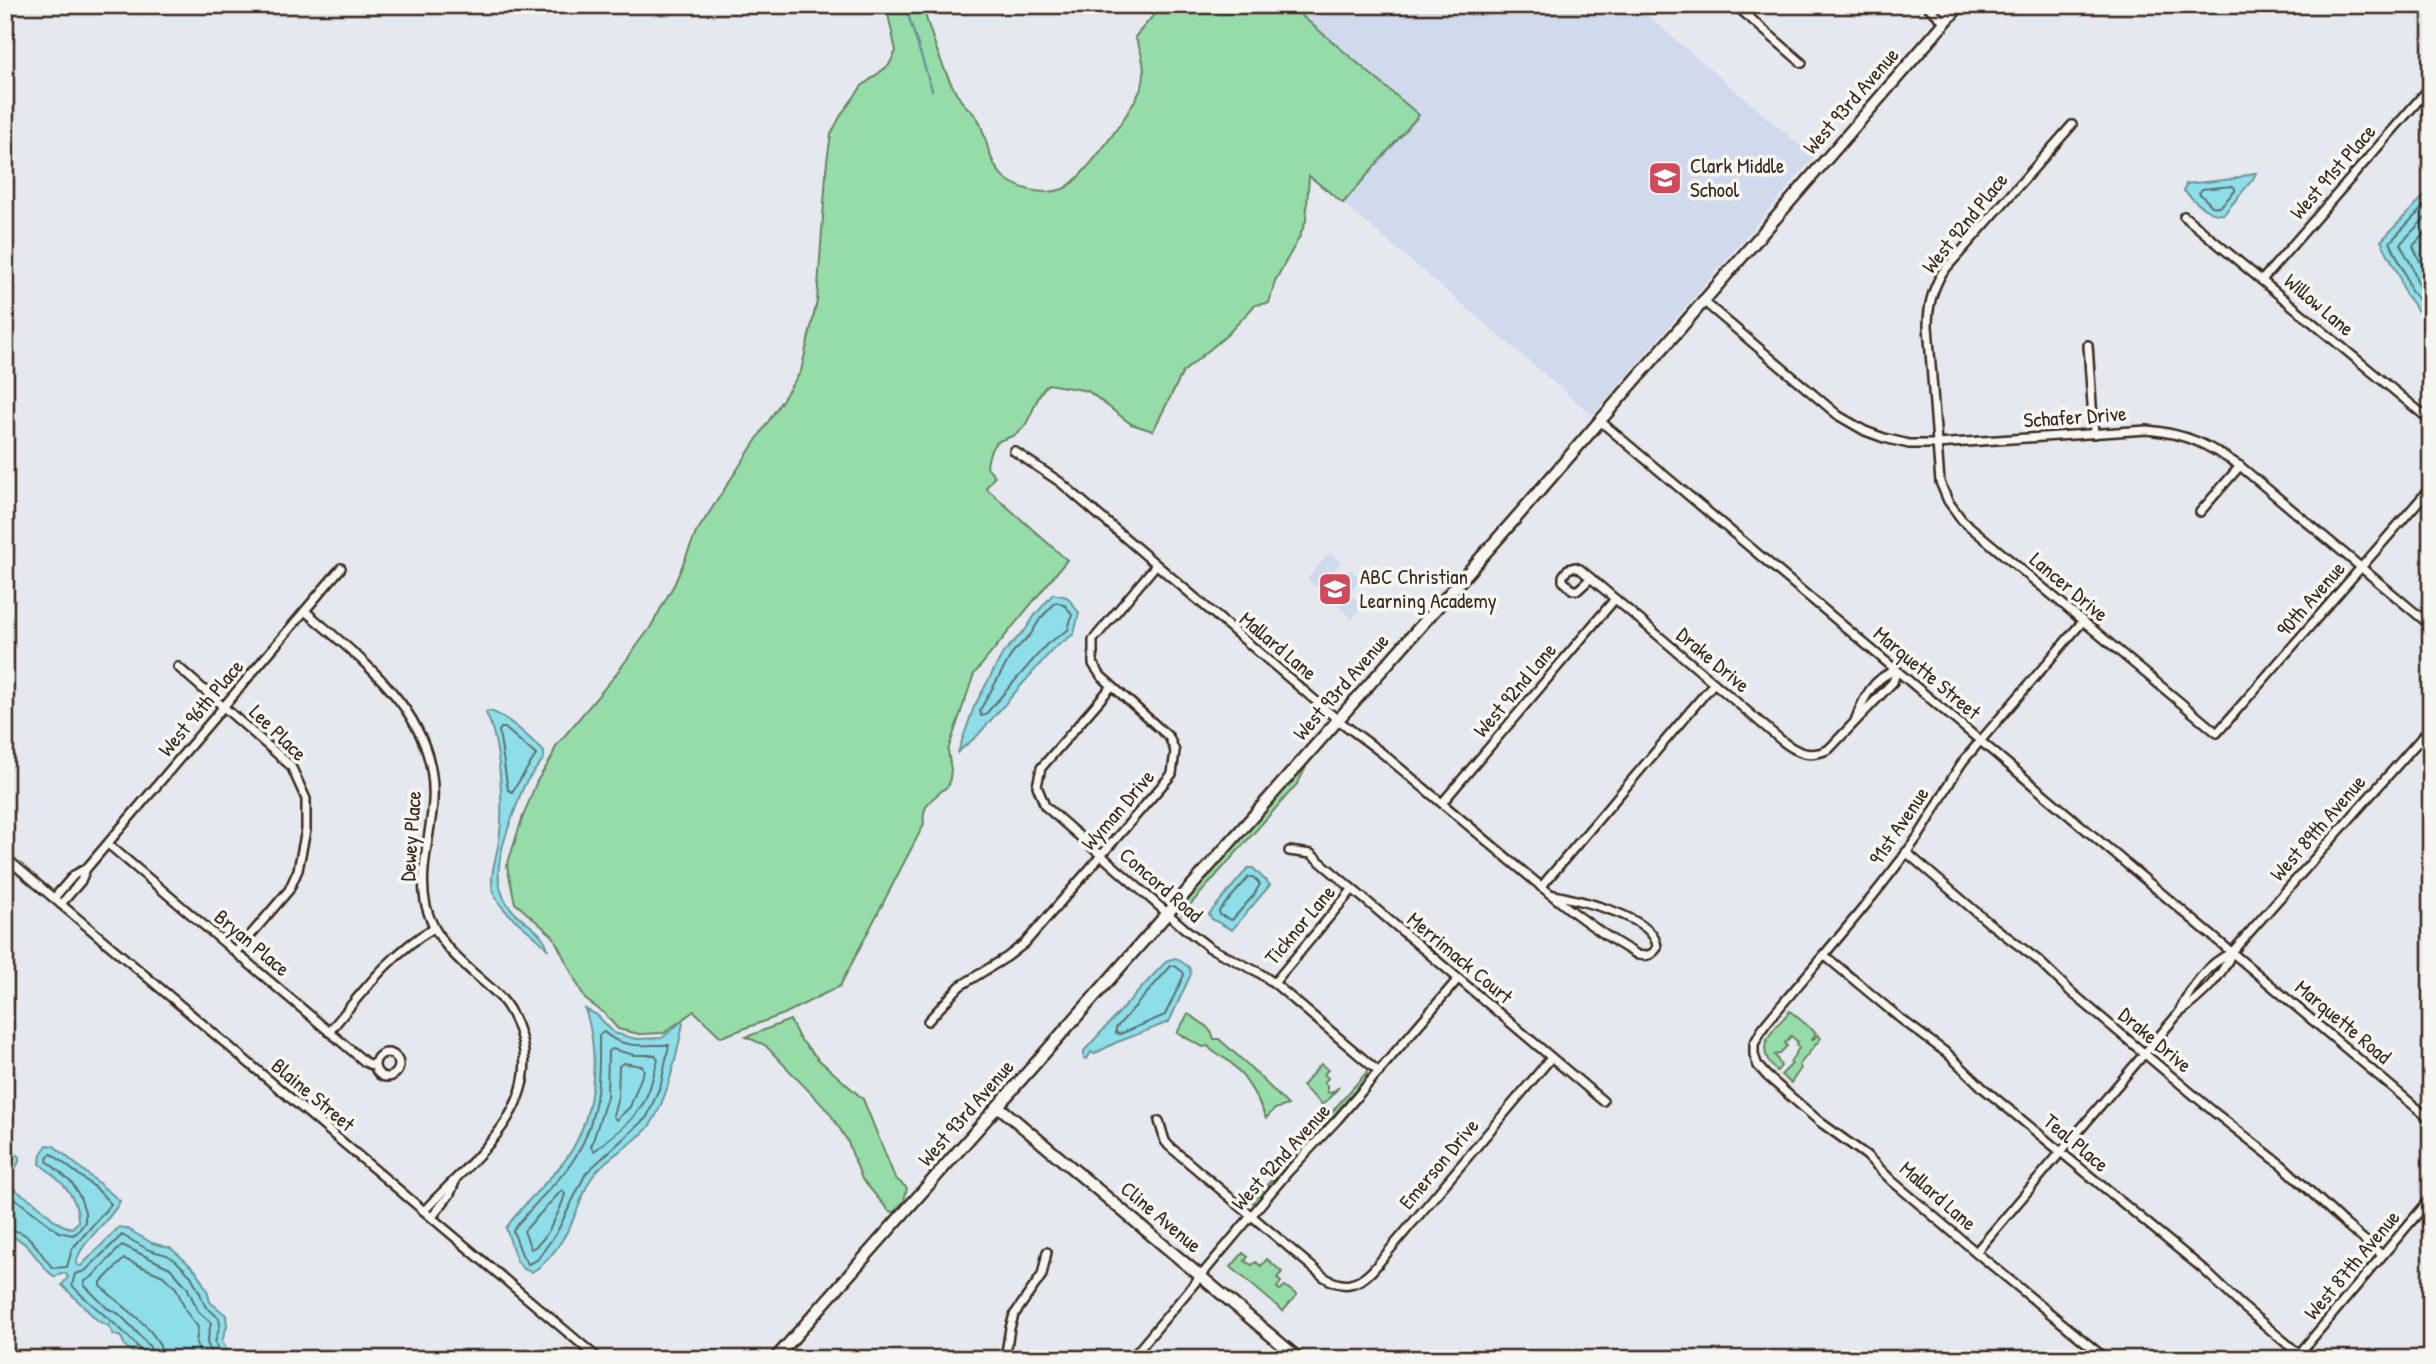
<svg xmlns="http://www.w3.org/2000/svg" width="2436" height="1364" viewBox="0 0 2436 1364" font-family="'Patrick Hand',sans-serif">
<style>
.built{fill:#d1daec}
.green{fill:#96dca9;stroke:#688364;stroke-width:2}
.water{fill:#8edeea;stroke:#6d9698;stroke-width:2}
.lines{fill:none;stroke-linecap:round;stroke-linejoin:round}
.shore{stroke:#5c7270;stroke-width:2}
.stream{stroke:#6d9698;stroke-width:2.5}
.street-casing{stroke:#3b2a1e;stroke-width:12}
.secondary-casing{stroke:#3b2a1e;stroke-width:15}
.street{stroke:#f6f6f2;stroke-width:7}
.secondary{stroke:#f6f6f2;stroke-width:10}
.labels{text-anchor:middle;stroke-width:7;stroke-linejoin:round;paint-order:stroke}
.street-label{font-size:21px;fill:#3b2a1e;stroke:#f6f6f2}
.poi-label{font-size:21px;fill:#3b2a1e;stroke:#f6f6f2;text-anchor:start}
</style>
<rect width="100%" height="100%" fill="#e5e9ef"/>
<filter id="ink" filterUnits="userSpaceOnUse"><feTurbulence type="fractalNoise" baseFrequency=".0143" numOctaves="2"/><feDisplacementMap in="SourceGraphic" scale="14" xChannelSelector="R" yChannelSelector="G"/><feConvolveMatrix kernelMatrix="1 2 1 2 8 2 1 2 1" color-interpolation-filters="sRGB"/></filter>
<g filter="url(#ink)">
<g class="built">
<polygon points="1289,5 1635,5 1814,157 1595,413 1591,414 1343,203 1419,115"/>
<polygon points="1330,552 1341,562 1328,577 1336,584 1350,569 1361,579 1348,593 1363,606 1352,619 1336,604 1332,607 1326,601 1329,598 1307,579"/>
</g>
<g class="green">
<path d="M 886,5 L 922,5 C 932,36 942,71 960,99 C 965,107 973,111 978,119 C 989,140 987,169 1012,183 C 1027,191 1047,195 1063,189 C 1083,180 1137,105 1143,83 C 1146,67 1142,52 1135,37 L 1162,5 L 1289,5 L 1419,115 L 1343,203 L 1309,176 L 1306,221 L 1299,238 L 1275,281 L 1269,303 L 1255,305 L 1227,335 L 1183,372 L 1153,431 L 1131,424 L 1088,391 L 1048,384 C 1035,396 1034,414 1023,428 C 1009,446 991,429 987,467 L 995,476 L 986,488 L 1067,560 L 974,674 L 948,750 L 951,770 L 949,785 C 934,798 921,803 924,824 L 840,986 L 784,1014 L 721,1037 L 694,1011 L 664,1033 L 639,1034 L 618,1029 L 604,1013 L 585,999 L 553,936 L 515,903 L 507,866 L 522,819 L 537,781 L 551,759 L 556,746 L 614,677 L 650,628 L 675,583 L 696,533 L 801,371 L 817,301 L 827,161 L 831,134 L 841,115 L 862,86 L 889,65 L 896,51 Z"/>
<polygon points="1303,765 1306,767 1298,783 1182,914 1182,910 1200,882"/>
<path d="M 1790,1011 L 1816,1033 L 1811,1041 L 1818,1035 L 1821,1038 L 1799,1065 L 1801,1068 L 1791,1083 L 1781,1075 L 1792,1064 L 1790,1062 L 1799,1048 L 1796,1045 L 1798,1042 L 1791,1036 L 1785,1043 L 1787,1046 L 1779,1054 L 1775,1055 L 1781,1066 L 1777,1071 C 1751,1047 1773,1031 1790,1011 Z"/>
<path d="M 1188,1014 C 1199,1021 1211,1027 1214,1039 L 1219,1039 L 1248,1065 L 1288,1105 L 1275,1109 L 1266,1118 C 1257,1097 1247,1078 1230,1062 C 1223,1056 1213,1054 1208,1046 L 1203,1047 L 1177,1033 Z"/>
<polygon points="790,1020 799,1038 818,1059 863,1099 895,1178 907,1188 904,1201 894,1212 889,1211 862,1179 847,1140 829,1112 765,1045 746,1037"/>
<polygon points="1321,1064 1328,1070 1324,1074 1328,1078 1324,1083 1327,1085 1327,1092 1331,1093 1339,1087 1323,1105 1302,1086"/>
<path d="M 1367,1072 L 1366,1079 C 1330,1121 1292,1161 1256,1203 L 1252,1202 Z"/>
<polygon points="1243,1253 1248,1257 1245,1261 1252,1265 1256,1262 1261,1266 1267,1259 1282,1272 1277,1278 1281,1282 1277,1288 1280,1290 1285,1286 1297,1295 1283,1311 1231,1267"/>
</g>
<g class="water">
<path d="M 2253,173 L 2256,173 L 2253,179 L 2224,214 C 2207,216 2196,201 2184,191 L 2186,184 L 2233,179 Z"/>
<polygon points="2428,192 2431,192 2431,322 2418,311 2405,294 2398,273 2381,241"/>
<polygon points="1053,594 1067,597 1079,613 1074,634 1053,649 977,736 958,752 974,707 1003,653 1026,629 1035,615"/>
<path d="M 488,711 C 504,713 532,740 544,752 L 544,758 C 538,767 530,775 525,784 C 520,794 517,805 513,815 C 502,845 487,883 513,911 C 525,924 545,932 548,950 C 534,931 501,915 494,893 C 488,877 497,857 499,840 C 504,809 501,742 486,713 Z"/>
<polygon points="1248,868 1253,868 1270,885 1232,930 1212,919 1209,914"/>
<polygon points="1176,958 1189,967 1191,974 1169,1022 1115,1043 1094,1054 1091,1052 1087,1059 1084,1058 1084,1051 1158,970 1168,960"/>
<path d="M 585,1009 L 597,1015 L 614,1033 L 636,1039 L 662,1038 L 682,1021 L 683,1023 C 678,1051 665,1109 647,1129 C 630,1147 605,1157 591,1179 C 584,1190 581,1201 576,1213 C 567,1234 552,1260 532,1272 L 523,1269 L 516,1259 L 506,1228 C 522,1205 545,1185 563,1163 C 595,1122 601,1056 585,1009 Z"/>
<path d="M 47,1145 L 54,1146 L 120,1201 C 112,1220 74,1247 77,1265 L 81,1266 L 119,1227 L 126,1228 L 152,1243 L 170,1248 L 180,1256 L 196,1271 L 207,1290 L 210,1302 L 226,1315 L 227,1326 L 222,1341 L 231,1359 L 139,1358 L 125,1346 L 121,1337 L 113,1334 L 109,1326 L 98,1321 L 62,1285 L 68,1277 L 66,1274 L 61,1273 L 55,1277 C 37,1266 28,1233 5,1238 L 5,1149 L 19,1156 L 19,1162 L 8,1180 C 13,1191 24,1195 34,1202 C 48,1212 54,1225 72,1228 L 78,1222 C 79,1195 59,1179 40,1164 L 41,1154 Z"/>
</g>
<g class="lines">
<g class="shore">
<polygon points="2232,186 2235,188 2235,191 2220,207 2212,206 2199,193 2202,189"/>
<polyline points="2431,199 2390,242 2404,271 2411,291 2431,313"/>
<polyline points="2431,212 2400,244 2412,266 2419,287 2431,302"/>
<polyline points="2431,226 2413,246 2431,285"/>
<polygon points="1056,602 1066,606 1072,615 1068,630 1047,644 985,715 981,716 980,710 1013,652 1031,634 1040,619"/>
<polygon points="501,728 505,728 536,755 512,792 508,790 499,731"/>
<polygon points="1249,877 1253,877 1260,884 1254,895 1232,920 1220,915 1219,911"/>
<polygon points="1171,966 1175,966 1183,972 1184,975 1165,1015 1120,1034 1116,1033 1116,1028"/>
<path d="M 604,1032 C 623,1050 646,1044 669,1045 L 661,1084 L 647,1117 L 586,1173 L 557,1232 L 537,1260 L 528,1264 L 523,1257 L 513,1231 C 530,1207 553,1188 570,1165 C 598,1126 600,1081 599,1035 Z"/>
<path d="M 612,1049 L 634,1055 L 655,1055 L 658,1059 C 648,1097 644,1113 611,1137 C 605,1142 600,1147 594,1151 L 591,1147 L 607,1097 L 608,1052 Z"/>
<polygon points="623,1063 642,1066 644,1070 630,1107 616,1120 613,1116 618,1096 619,1066"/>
<path d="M 562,1190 L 565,1194 C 561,1209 545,1244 531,1249 L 524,1231 Z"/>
<path d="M 5,1191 L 59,1232 L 72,1235 L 77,1233 L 85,1222 L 85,1212 L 80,1197 L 72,1183 L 47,1161 L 48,1156 L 52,1154 L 97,1189 L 111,1204 L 72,1249 L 67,1267 L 53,1268 C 38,1254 31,1226 5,1231"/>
<path d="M 144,1359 C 142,1341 87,1304 72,1285 L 75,1274 L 85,1271 L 122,1235 L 149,1250 L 167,1255 L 176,1261 L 191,1276 L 200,1293 L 205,1306 L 219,1318 L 220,1325 L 215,1342 L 223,1359"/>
<polyline points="153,1359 150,1347 132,1327 119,1314 107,1308 84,1285 85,1281 92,1277 122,1245 170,1268 187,1287 198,1311 211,1323 207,1343 214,1359"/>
<path d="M 163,1359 C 162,1329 119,1306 101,1286 L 101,1282 L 124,1259 L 163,1276 L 176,1288 L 187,1313 L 198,1327 L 196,1344 L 202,1359"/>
</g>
<polyline class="stream" points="905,5 932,90"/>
<g class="street-casing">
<g id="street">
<polyline points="1735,5 1802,63"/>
<polyline points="1926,5 1945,22"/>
<polyline points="1939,5 1951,15"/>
<path d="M 2072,125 L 1942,273 C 1932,291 1928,306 1928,326 L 1940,482 L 1948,501 L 1962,520 L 2217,733 L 2431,487"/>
<polyline points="2184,216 2431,421"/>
<polyline points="2262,280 2431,86"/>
<path d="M 1702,300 L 1839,416 L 1865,431 L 1884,438 L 1909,444 L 1936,444 L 2147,430 C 2188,434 2206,444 2240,466 L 2431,626"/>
<polyline points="2088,345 2094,434"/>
<polyline points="1600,421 2431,1120"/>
<path d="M 1014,451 L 1060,482 L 1338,720 L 1382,753 L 1543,888 C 1573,913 1604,936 1638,955 C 1647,957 1652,955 1657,948 C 1657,916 1574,899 1550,894"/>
<polyline points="2200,512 2240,466"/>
<path d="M 1591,578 L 1578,590 L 1573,590 L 1563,581 L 1563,576 L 1568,569 L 1575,567 L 1580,569 L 1781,740 C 1796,752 1810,759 1829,749 L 1893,682 L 1897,670"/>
<path d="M 305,611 C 363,661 438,715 433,801 C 431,835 418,872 426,906 C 436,945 465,965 494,991 C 509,1004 517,1022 522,1041 C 540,1114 466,1164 424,1211"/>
<path d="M 2083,621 L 1964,760 C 1946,785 1935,813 1917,838 C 1870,904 1815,964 1764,1026 L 1754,1044 L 1754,1055 L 1758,1066 L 1767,1076 L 1820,1122 L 1866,1155 L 1892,1181 L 1983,1258 L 2106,1359"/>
<polyline points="178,667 291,766 306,799 306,830 298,870 289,890 236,952"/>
<polyline points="1112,686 1041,768 1037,786 1045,806 1184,928 1210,948 1258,972 1274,983 1379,1072"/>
<path d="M 1855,721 C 1863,699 1873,677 1897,670"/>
<polyline points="1442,803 1615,599"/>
<polyline points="108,844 365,1062 374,1066"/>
<polyline points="1289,851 1311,854 1603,1101"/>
<polyline points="1906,852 1989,923 2038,960 2071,992 2214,1112 2283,1166 2344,1223 2382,1255"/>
<polyline points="5,857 599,1359"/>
<polyline points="1541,887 1714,683"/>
<polyline points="54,898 74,875 85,869"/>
<polyline points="61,904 81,881 86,869 341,568"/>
<polyline points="1824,955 1901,1019 1948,1054 1983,1088 2203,1269 2241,1305 2305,1359"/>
<polyline points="1274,983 1352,890"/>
<path d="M 2180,1010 C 2192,986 2207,964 2231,953"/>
<polyline points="928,1021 960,986 1007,957 1025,943 1172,774 1175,751 1169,737 1101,676 1093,664 1093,640 1156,565"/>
<path d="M 329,1032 C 361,994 390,953 434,928"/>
<circle cx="387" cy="1065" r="12"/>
<path d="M 1159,1121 L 1165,1141 L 1169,1146 L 1324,1277 C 1343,1289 1357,1286 1372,1271 L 1551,1058"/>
<polyline points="432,1217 450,1194 455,1182"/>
<path d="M 1976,1252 L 2178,1014 C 2200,997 2221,979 2232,952 L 2431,727"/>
<polyline points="2299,1354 2431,1198"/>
<polyline points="1005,1359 1010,1328 1014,1315 1042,1275 1047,1252"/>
<polyline points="1131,1359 1288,1172 1337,1120 1458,979"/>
</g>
</g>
<g class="secondary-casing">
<g id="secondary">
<polyline points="998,1106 1299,1359"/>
<polyline points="775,1359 1522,511 1960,5"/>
</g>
</g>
<use href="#street" class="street"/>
<use href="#secondary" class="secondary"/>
</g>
</g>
<defs>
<g id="school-square" transform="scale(1.75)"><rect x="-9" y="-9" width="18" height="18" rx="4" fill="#d1495b" stroke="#f6f6f2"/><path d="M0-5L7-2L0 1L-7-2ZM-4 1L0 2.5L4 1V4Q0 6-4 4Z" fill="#fff"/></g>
</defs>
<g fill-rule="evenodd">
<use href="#school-square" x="1665" y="178"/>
<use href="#school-square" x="1335" y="589"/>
</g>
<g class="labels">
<g class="street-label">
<text transform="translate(1851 101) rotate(-49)" y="7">West 93rd Avenue</text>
<text transform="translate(2333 172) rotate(-49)" y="7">West 91st Place</text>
<text transform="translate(1965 223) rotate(-51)" y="7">West 92nd Place</text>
<text transform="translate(2319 305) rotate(40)" y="7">Willow Lane</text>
<text transform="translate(2075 417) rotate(-4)" y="7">Schafer Drive</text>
<text transform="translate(2069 587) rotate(40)" y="7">Lancer Drive</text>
<text transform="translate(2311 599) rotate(-49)" y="7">90th Avenue</text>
<text transform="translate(1278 646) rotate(40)" y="7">Mallard Lane</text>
<text transform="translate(1713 660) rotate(40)" y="7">Drake Drive</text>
<text transform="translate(1927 673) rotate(40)" y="7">Marquette Street</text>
<text transform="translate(1341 687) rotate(-49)" y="7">West 93rd Avenue</text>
<text transform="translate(1515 690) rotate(-50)" y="7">West 92nd Lane</text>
<text transform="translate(201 708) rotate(-50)" y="7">West 96th Place</text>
<text transform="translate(278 733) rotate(44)" y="7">Lee Place</text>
<text transform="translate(1118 810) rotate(-49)" y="7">Wyman Drive</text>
<text transform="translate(1899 826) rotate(-56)" y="7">91st Avenue</text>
<text transform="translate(2318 828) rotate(-49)" y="7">West 89th Avenue</text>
<text transform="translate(411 836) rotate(-86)" y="7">Dewey Place</text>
<text transform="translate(1161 885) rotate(41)" y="7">Concord Road</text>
<text transform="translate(1300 925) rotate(-50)" y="7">Ticknor Lane</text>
<text transform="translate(252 943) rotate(40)" y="7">Bryan Place</text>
<text transform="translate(1460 958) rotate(40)" y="7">Merrimack Court</text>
<text transform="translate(2343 1022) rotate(40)" y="7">Marquette Road</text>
<text transform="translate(2155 1040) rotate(40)" y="7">Drake Drive</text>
<text transform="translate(313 1095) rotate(40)" y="7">Blaine Street</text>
<text transform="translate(966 1113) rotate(-49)" y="7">West 93rd Avenue</text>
<text transform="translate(2076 1143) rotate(40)" y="7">Teal Place</text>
<text transform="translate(1281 1157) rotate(-48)" y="7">West 92nd Avenue</text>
<text transform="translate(1439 1164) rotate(-50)" y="7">Emerson Drive</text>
<text transform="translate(1938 1196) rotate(41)" y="7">Mallard Lane</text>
<text transform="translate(1161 1217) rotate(40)" y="7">Cline Avenue</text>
<text transform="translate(2352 1265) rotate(-50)" y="7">West 87th Avenue</text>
</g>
<g class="poi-label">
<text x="1690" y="173">Clark Middle<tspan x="1690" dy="24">School</tspan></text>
<text x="1360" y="584">ABC Christian<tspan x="1360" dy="24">Learning Academy</tspan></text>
</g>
</g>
<rect width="2436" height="1364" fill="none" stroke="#f6f6f2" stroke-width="28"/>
<rect x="14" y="14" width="2408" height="1336" fill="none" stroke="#3b2a1e" stroke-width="2.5" filter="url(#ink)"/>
</svg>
